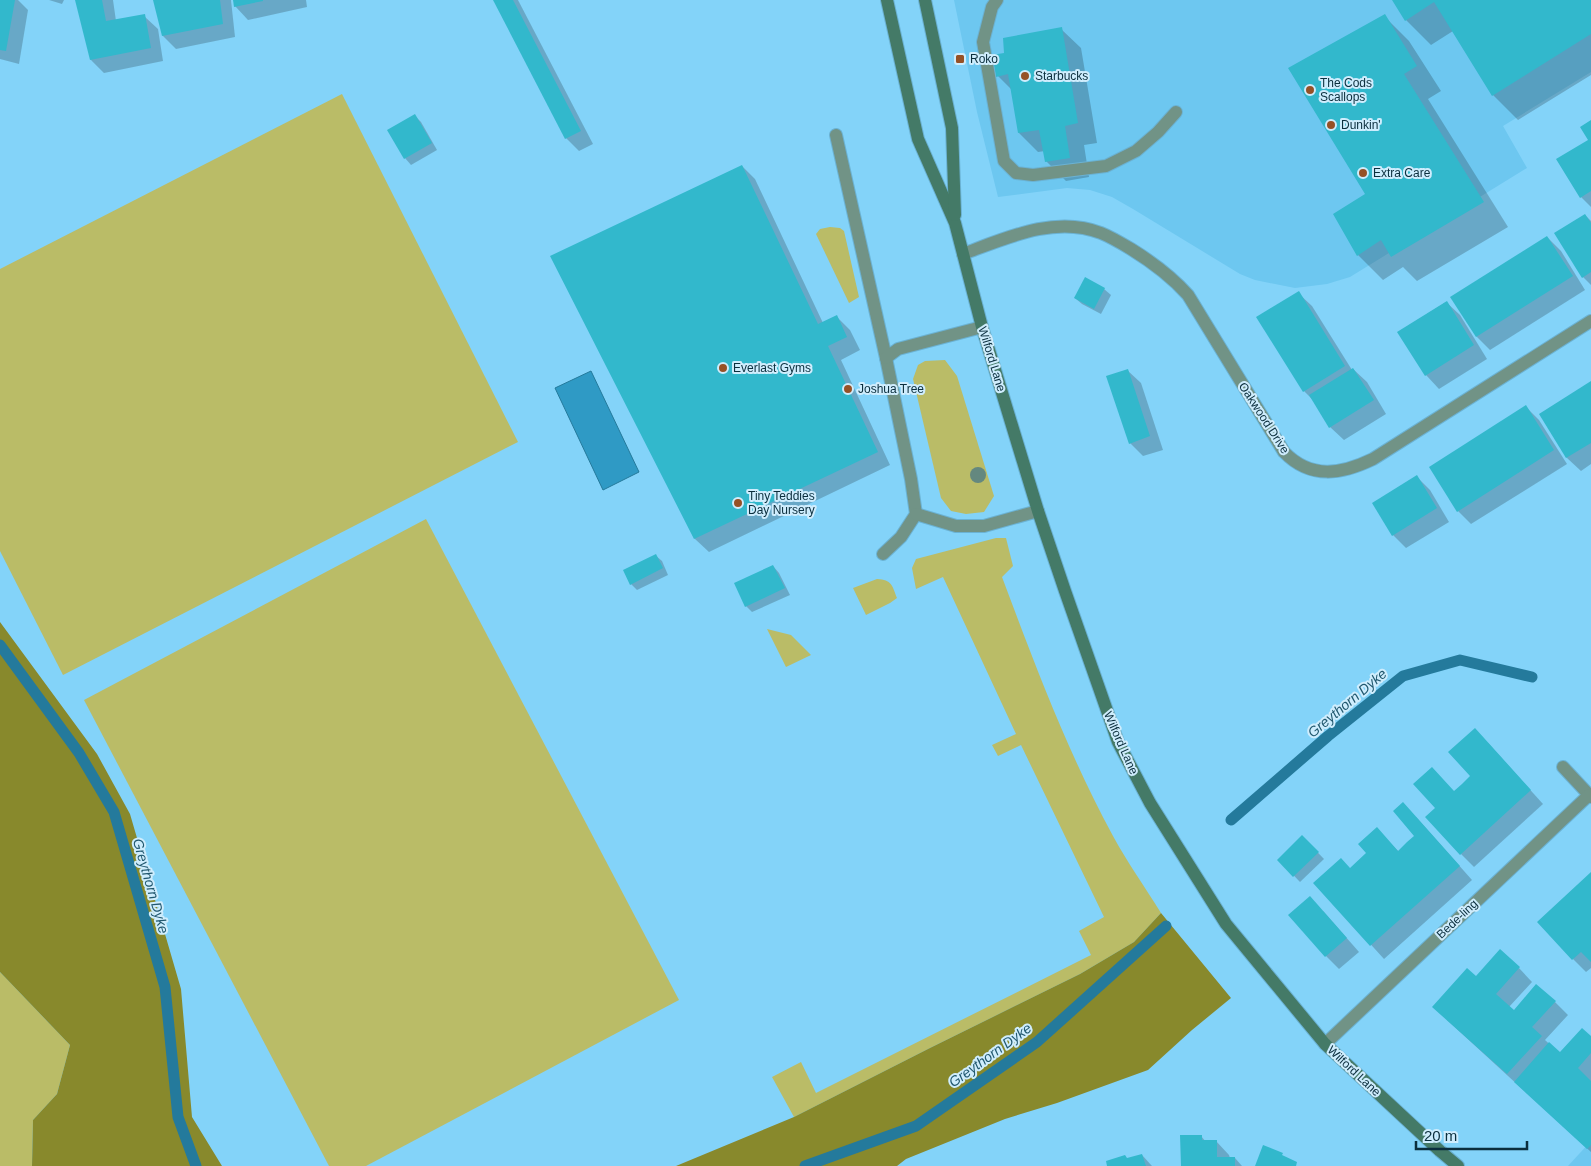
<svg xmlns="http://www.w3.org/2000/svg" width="1591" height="1166" viewBox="0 0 1591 1166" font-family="Helvetica,sans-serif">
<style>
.built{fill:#6dc7f0}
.green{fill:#babc67}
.forest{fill:#88892c}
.water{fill:#2f9ac5;stroke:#247a9c}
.shadow{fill:#0003}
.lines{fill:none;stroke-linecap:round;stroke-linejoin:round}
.stream{stroke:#247a9c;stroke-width:11}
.building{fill:#32b8cc}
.service-casing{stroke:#6bb2d3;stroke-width:14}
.minor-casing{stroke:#6bb2d3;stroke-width:14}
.secondary-casing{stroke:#6bb2d3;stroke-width:14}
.service{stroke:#719386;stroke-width:12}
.minor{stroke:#719386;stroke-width:12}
.secondary{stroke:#447a67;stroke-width:12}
.tree{fill:#64887f}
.poi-dot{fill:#965126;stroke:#cfedfd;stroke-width:2}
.labels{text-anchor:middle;stroke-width:4;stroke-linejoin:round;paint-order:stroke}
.poi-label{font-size:12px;fill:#0b2e3d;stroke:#cfedfd;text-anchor:start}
.street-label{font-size:12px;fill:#0b2e3d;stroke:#cfedfd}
.water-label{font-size:14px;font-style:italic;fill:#21586f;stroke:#cfedfd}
</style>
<rect width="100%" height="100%" fill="#83d3f9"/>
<g class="built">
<polygon points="954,0 1591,0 1591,72 1503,126 1527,168 1350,277 1327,284 1295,288 1255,280 1240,274 1133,209 1112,197 1090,190 1067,188 998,197 977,112"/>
<polygon points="1591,1141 1591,1166 1568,1166"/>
</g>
<g class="green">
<polygon points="342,94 518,442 63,675 0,551 0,269"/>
<polygon points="830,227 840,228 844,231 859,297 849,303 816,234 820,229"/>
<polygon points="945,360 957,376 994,496 984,512 966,514 951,511 941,498 913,379 918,365 925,361"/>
<polygon points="426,519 679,1000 366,1166 329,1166 84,700"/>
<path d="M 996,538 L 1006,538 L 1013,566 L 1002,577 C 1035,665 1068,753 1113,836 C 1127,862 1145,887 1161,913 L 1134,942 L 1080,974 L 930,1048 L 794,1117 L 772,1077 L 801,1062 L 816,1093 L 1091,955 L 1079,931 L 1104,917 L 1021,745 L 998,756 L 992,745 L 1016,734 L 943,577 L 916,589 L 912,568 L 916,559 Z"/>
<path d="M 877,579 C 892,580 892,585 897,598 L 890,603 L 866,615 L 853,588 Z"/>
<polygon points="767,629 791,635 811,655 786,667"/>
<polygon points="0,972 70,1045 57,1094 33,1120 32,1166 0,1166"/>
</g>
<g class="forest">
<polygon points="0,622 97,754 130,814 181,989 192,1117 222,1166 32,1166 33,1120 57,1094 70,1045 0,972"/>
<polygon points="1161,913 1231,998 1192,1030 1148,1070 1057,1103 1005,1119 906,1159 897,1166 676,1166 794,1117 930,1048 1080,974 1134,942"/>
</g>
<polygon class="water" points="591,371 639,472 603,490 555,388"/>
<g class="shadow">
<polygon points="0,0 18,0 28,10 19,64 0,59"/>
<polygon points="49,0 64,0 62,4"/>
<polygon points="76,0 113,0 116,21 144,16 158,29 163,61 104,73 91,60"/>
<polygon points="155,0 231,0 235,37 176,49 163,36"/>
<polygon points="234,0 306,0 307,7 248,20 235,6"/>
<polygon points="495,0 518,0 593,144 579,151 566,138"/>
<polygon points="1393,0 1591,0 1591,75 1518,120 1493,95 1453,31 1431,45 1406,20"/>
<polygon points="1384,16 1409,41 1441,91 1428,99 1508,227 1417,281 1403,267 1383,280 1358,255 1367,195"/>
<polygon points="1061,29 1081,48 1097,143 1084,145 1089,177 1066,181 1046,161 1045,151 1038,152 1019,133 1012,90 998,76 1006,54"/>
<polygon points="415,116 421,122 437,150 411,165 405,158"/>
<polygon points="1591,121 1591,207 1581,197"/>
<polygon points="742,166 755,179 823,323 836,316 850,330 860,350 841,360 890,465 709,552 695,539 552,257"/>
<polygon points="1585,215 1591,221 1591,285 1583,277"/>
<polygon points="1547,237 1561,251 1585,290 1490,350 1477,337 1452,298"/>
<polygon points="1104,289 1111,295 1101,314 1082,304 1075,298"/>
<polygon points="1298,293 1312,306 1352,370 1353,369 1367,382 1386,414 1344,440 1330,427 1316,403 1304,391"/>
<polygon points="1446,302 1460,315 1487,359 1439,389 1426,375 1399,332"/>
<polygon points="1127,370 1141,383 1163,450 1143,456 1130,443"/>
<polygon points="1591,382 1591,464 1581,471 1567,458 1540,414"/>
<polygon points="1526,407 1539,420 1567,464 1471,524 1458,511"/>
<polygon points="1417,477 1430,490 1449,522 1406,548 1393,535"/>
<polygon points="655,555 662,561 668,575 637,590 631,584"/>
<polygon points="773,566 779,573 790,595 752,612 746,606"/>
<polygon points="1488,743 1543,804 1474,867 1461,854 1472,776"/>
<polygon points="1416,817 1472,880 1384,959 1315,883 1350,869 1368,853 1377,829 1399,852 1416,836"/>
<polygon points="1302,836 1324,859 1300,882 1279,860"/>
<polygon points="1591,874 1591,968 1586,972 1573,959"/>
<polygon points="1323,911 1359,952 1339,969 1326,956"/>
<polygon points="1519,968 1532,982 1509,1007 1514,1011 1555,1002 1568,1015 1545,1040 1560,1054 1591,1038 1591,1152 1447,1020 1476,978"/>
<polygon points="1201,1136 1206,1142 1216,1141 1229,1155 1230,1158 1235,1158 1242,1166 1182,1166"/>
<polygon points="1142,1155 1152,1166 1108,1166 1128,1159"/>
</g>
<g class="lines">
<g class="stream">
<polyline points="0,645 79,753 114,812 165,987 178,1117 196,1166"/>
<polyline points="1231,820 1328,736 1403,676 1460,660 1532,677"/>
<polyline points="805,1166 916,1126 1037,1042 1166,926"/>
</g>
</g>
<g class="building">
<polygon points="0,0 15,0 6,51 0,50"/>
<polygon points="75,0 102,0 106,21 145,14 151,48 90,60"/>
<polygon points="153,0 220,0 223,24 162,36"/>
<polygon points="233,0 263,0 263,1 234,7"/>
<polygon points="493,0 513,0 581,131 565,139"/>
<polygon points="1392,0 1591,0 1591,34 1492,96 1434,2 1405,21"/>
<polygon points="1385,14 1417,66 1404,74 1484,202 1391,257 1381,240 1357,256 1333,214 1365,194 1288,68"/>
<polygon points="1062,27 1078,123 1065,126 1070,158 1045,162 1039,130 1018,133 1008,74 996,77 992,55 1004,53 1003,38"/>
<polygon points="415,114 432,143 404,159 387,130"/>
<polygon points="1591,120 1591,191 1580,198 1556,159 1588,140 1580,127"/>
<polygon points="742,165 818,324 837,315 847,337 828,346 878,452 694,539 550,256"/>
<polygon points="1585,214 1591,223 1591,272 1582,278 1554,233"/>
<polygon points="1547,236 1573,276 1476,337 1450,297"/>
<polygon points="1085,277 1105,288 1094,309 1074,298"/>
<polygon points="1299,291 1345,366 1303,392 1256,317"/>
<polygon points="1447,301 1474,345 1425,376 1397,332"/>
<polygon points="1353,368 1374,400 1329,428 1309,395"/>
<polygon points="1128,369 1150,436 1129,444 1106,376"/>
<polygon points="1591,381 1591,443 1566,458 1539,414"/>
<polygon points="1526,405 1554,450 1457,512 1429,467"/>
<polygon points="1417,475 1437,508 1392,536 1372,503"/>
<polygon points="656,554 663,568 630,585 623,570"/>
<polygon points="773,565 785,588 745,607 734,583"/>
<polygon points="1475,728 1531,790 1460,855 1425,817 1435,808 1413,784 1432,767 1454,791 1462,784 1470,776 1448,752"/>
<polygon points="1403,802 1460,866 1370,946 1313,883 1341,858 1350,868 1366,853 1358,844 1377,827 1398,851 1407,842 1414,836 1393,811"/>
<polygon points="1302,835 1319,852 1293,877 1277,860"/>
<polygon points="1591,872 1591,962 1581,952 1572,960 1537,922"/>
<polygon points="1310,896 1347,938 1325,957 1288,915"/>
<polygon points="1500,949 1520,967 1496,994 1514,1010 1536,984 1556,1001 1532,1027 1542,1036 1507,1074 1432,1007 1467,968 1476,976"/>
<polygon points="1582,1028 1591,1036 1591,1053 1578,1068 1591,1081 1591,1145 1587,1149 1514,1082 1549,1042 1560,1052"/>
<polygon points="1180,1135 1202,1135 1202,1140 1217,1140 1217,1157 1235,1157 1235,1166 1181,1166"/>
<polygon points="1263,1145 1283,1153 1282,1155 1297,1162 1296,1166 1255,1166"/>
<polygon points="1142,1154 1146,1166 1107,1166 1106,1161 1125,1155 1127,1158"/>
</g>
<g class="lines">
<g class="service-casing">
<g id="service">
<polyline points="997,0 992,7 983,42 1004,161 1016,173 1033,175 1106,166 1136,151 1158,132 1176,112"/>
<polyline points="836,135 886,358 911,479 916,514 901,537 883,554"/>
<polyline points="886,358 898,349 982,327"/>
<polyline points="916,514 956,526 984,526 1038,511"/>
</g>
</g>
<g class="minor-casing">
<g id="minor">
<path d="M 963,254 C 1006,238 1055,215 1101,233 C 1111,237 1121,243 1131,249 C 1152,262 1172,277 1188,295 L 1284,452 C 1311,480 1342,474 1373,459 L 1591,321"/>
<polyline points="1563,767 1591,797"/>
<polyline points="1325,1044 1589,795"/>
</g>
</g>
<g class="secondary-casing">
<g id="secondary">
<polyline points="887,0 918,139 955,223 982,327 1038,511 1065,591 1118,742 1150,803 1226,924 1325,1044 1440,1151 1458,1166"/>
<polyline points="925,0 952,128 955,215"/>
</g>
</g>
<use href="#service" class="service"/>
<use href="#minor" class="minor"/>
<use href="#secondary" class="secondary"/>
</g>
<circle class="tree" cx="978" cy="475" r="8"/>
<g class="poi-dot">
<rect x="955" y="54" width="10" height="10" rx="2.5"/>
<circle cx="1025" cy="76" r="5"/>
<circle cx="1310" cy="90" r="5"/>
<circle cx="1331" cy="125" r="5"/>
<circle cx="1363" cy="173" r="5"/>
<circle cx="723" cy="368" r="5"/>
<circle cx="848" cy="389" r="5"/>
<circle cx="738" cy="503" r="5"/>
</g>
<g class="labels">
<g class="poi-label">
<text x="970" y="63">Roko</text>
<text x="1035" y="80">Starbucks</text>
<text x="1320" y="87">The Cods<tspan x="1320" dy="14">Scallops</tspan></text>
<text x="1341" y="129">Dunkin'</text>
<text x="1373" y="177">Extra Care</text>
<text x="733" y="372">Everlast Gyms</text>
<text x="858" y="393">Joshua Tree</text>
<text x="748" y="500">Tiny Teddies<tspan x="748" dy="14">Day Nursery</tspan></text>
</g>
<g class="street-label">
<text transform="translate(992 359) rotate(73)" y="4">Wilford Lane</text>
<text transform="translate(1264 418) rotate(57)" y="4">Oakwood Drive</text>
<text transform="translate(1121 743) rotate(66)" y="4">Wilford Lane</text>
<text transform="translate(1457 919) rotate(-43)" y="4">Bede-ling</text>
<text transform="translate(1354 1071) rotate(43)" y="4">Wilford Lane</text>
</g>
<g class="water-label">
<text transform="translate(1347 703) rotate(-40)" y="5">Greythorn Dyke</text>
<text transform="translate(151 886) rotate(74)" y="5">Greythorn Dyke</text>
<text transform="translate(990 1055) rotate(-36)" y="5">Greythorn Dyke</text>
</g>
</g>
<path d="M1416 1141v8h111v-8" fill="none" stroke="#0b2e3d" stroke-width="2.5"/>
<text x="1424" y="1141" font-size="15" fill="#0b2e3d" stroke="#cfedfd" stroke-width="4" paint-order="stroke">20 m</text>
</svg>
